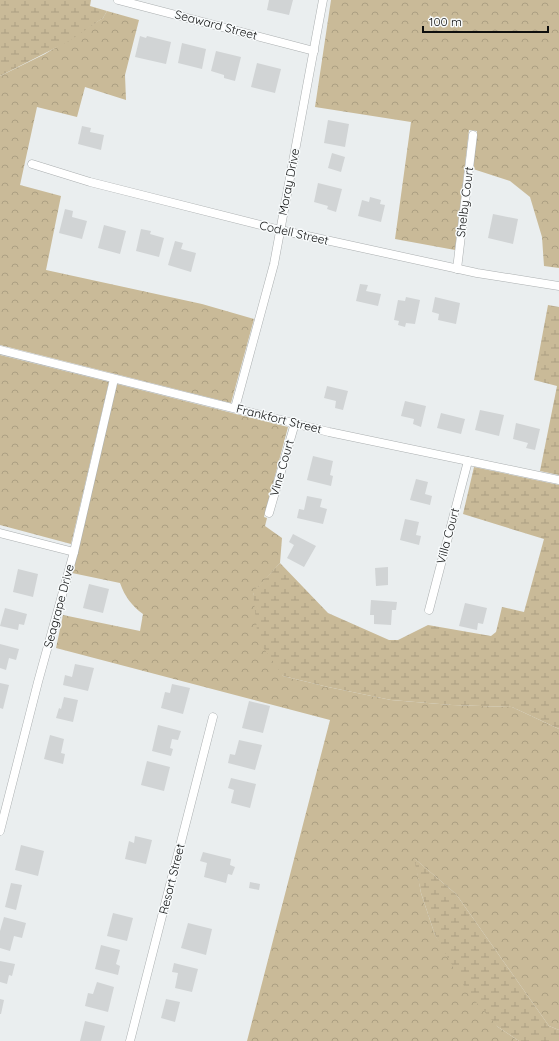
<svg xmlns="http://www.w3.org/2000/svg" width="559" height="1041" viewBox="0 0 559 1041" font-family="Quicksand,sans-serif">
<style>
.forest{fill:url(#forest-crowns)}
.wetland{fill:url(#wetland-marsh)}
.building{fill:#d1d4d5}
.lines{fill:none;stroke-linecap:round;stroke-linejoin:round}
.minor-casing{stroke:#abafb0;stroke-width:9}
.minor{stroke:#fff;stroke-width:8}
.labels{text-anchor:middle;stroke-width:3;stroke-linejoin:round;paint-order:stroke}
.street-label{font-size:12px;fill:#0e0f0f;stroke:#f8fbfc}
</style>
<defs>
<pattern id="forest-crowns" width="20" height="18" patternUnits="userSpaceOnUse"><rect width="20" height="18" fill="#c9ba98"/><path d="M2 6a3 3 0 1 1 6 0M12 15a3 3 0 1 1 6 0" fill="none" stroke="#ab9f82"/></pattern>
<pattern id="wetland-marsh" width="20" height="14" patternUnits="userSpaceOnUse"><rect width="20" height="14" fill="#c9ba98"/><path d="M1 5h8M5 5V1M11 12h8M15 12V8" fill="none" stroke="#ab9f82"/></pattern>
</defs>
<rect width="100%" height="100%" fill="#eaeeef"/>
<g class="forest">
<polygon points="331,0 559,0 559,268 544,266 542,237 530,197 510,181 473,169 477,131 469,130 455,250 395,239 411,122 315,107"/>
<polygon points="107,11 139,20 125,75 126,100 85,87 77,117 37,107 20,185 61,196 46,270 202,304 254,319 231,403 0,345 0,76 45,54 103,18"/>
<polygon points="0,355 109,382 71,544 0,525"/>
<path d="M 117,384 L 288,427 L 264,517 L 267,518 L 265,526 L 282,538 L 280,563 L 253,593 L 283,676 L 328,687 L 391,700 L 452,705 L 512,707 L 559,729 L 559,1030 L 549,1026 L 456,894 L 415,859 L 421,893 L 435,935 L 498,1027 L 519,1041 L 247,1041 L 330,720 L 56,648 L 63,615 L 140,631 L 143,614 C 132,606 125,597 120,583 L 72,573 Z"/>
</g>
<g class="wetland">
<polygon points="0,0 91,0 90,6 107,11 103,18 69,41 0,76"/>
<polygon points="548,305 559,307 559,475 540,471 557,386 534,380"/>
<polygon points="474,467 559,485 559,729 512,707 452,705 391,700 328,687 283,676 258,640 253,592 280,563 328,613 389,640 398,640 428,625 491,636 496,632 502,607 524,612 544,539 463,514"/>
<polygon points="414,858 456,894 549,1026 559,1030 559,1041 519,1041 498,1027 468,993 435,935 421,893"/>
</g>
<g class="building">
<polygon points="269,0 293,0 289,15 267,10"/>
<polygon points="140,36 146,38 147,36 171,42 166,64 135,57"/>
<polygon points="182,43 206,49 202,69 178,63"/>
<polygon points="216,51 241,57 235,81 224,78 224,75 211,71"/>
<polygon points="257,63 281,69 275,93 251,87"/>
<polygon points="328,120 349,124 345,147 324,143"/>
<polygon points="82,126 91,128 90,132 104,135 101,150 78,144"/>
<polygon points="332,153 345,157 341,172 328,168"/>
<polygon points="318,183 342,189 336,212 327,209 328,206 314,202"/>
<polygon points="370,197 381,200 380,204 385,205 381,222 358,216 362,200 369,202"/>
<polygon points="65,209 73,211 72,217 87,221 82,239 59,233"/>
<polygon points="493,214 518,219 513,244 488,238"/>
<polygon points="104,225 126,231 120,254 98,248"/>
<polygon points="141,229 151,231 150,234 164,238 159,257 136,251"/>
<polygon points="175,241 183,243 181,249 196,253 191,272 168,265"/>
<polygon points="360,284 368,285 366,291 381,294 378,306 356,301"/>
<polygon points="406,297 420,300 415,324 406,323 405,327 398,325 399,321 394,320 398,300 405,301"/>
<polygon points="435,297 460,303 456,324 438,320 439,314 432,312"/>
<polygon points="327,386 348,391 343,410 335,408 336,401 324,398"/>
<polygon points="405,401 426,406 421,427 413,424 414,419 401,416"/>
<polygon points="480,410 504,415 499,436 475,430"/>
<polygon points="441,413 465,419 461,434 437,428"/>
<polygon points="516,423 540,429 535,450 526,448 528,443 513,439"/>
<polygon points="313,456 333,461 330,475 333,476 331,486 307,480"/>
<polygon points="416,479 428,482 425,494 432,496 430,505 410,500"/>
<polygon points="307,496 322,499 320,507 327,509 323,524 297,518 299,509 304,510"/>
<polygon points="405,519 419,522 416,535 421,536 419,545 400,540"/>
<polygon points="293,534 316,546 304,567 287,558 294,545 289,542"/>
<polygon points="388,567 388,585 376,586 375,568"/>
<polygon points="18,569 38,574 33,597 13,592"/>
<polygon points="89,584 109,589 103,613 83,608"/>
<polygon points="371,600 397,602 396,610 392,610 391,625 374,624 374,615 370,615"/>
<polygon points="465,603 487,608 483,624 478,623 477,630 459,626"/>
<polygon points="5,608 27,614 24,625 19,624 18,630 0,626"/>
<polygon points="0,644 19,649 16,660 9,658 6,670 0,668"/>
<polygon points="75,664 94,668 88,691 63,685 65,675 72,677"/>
<polygon points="0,683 9,685 3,709 0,708"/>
<polygon points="172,684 190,688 183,714 161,708 165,692 170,693"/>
<polygon points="64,697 78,700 73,722 56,718 59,708 61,709"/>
<polygon points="249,701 270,706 263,733 242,728"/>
<polygon points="158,725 181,731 178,740 172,739 170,748 173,749 171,756 152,751"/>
<polygon points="50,735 64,739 61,753 65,754 63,764 44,759"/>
<polygon points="239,740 262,745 255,770 228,763 230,754 235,755"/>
<polygon points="147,761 170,767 164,791 141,785"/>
<polygon points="231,778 256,784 250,808 231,803 234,790 228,788"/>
<polygon points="135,836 152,840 146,864 125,859 129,841 134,843"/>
<polygon points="21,845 44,851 38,876 15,870"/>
<polygon points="203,852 231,859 230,865 235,867 232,875 228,874 226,883 204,877 207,863 200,861"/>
<polygon points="250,882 260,884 259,890 249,888"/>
<polygon points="11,883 22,885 16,910 5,907"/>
<polygon points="113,913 133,918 127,941 107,936"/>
<polygon points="4,917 26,923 22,938 14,936 10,951 0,948 0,931"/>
<polygon points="188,923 212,929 206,955 181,948"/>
<polygon points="101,945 120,950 116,964 120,966 118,975 95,969"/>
<polygon points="0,961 15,964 12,976 9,975 7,984 0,982"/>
<polygon points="174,963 198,969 192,992 175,988 178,973 172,972"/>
<polygon points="97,982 114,987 108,1012 85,1006 88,993 93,994"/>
<polygon points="0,999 4,1000 1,1014 0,1014"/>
<polygon points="166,999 180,1002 175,1022 161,1018"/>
<polygon points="85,1021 105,1026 101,1041 80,1041"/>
</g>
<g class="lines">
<g class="minor-casing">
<g id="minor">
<polyline points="118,0 314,51"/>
<polyline points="32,164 90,182 280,230 477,273 559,286"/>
<polyline points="457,269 473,135"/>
<polyline points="0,350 329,432 559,480"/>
<polyline points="235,408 274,264 323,0"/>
<polyline points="269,513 295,423"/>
<polyline points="0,533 74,552"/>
<polyline points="429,610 468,461"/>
<polyline points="0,831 38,682 74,552 114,379"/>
<polyline points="130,1041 213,717"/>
</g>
</g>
<use href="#minor" class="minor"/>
</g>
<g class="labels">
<g class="street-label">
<text transform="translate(216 25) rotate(15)" y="4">Seaward Street</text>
<text transform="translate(289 182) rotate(-79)" y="4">Moray Drive</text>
<text transform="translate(465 202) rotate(-83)" y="4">Shelby Court</text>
<text transform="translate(294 233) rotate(13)" y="4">Codell Street</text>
<text transform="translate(279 419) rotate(14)" y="4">Frankfort Street</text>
<text transform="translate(282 468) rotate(-74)" y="4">Vine Court</text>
<text transform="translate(448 536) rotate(-75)" y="4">Villa Court</text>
<text transform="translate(59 606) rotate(-75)" y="4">Seagrape Drive</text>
<text transform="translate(172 879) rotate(-76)" y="4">Resort Street</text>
</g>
</g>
<path d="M423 26v6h125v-6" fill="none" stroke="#0e0f0f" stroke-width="2"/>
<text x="429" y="26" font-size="12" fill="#0e0f0f" stroke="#f8fbfc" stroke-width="3" paint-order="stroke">100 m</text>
</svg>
